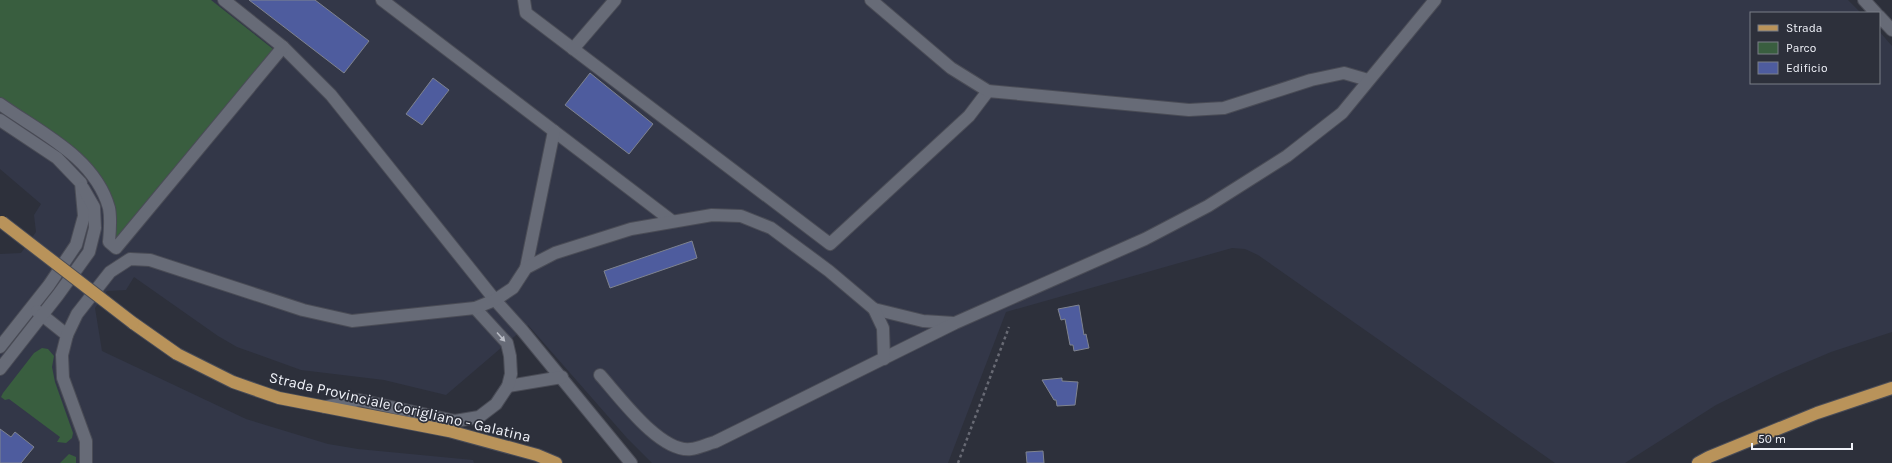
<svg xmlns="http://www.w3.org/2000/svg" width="1892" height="463" viewBox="0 0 1892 463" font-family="Karla,sans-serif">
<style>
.built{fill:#333748}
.green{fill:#395e3f}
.building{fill:#4e5c9e;stroke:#7f838f}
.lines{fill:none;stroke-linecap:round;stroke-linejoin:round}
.minor-casing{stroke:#4a4c56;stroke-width:14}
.major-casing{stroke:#4a4c56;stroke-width:14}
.path{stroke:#686a74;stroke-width:2.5;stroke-dasharray:3 3;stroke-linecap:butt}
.minor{stroke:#676b77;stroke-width:12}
.major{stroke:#b9935a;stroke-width:12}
.major-bridge-casing{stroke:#4a4c56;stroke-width:14;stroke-linecap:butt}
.major-bridge{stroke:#b9935a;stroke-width:12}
.oneway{fill:#b9bcc5}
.labels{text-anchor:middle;stroke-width:3.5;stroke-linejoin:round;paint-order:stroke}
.street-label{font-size:15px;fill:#f0f2f9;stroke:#2d303b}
</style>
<rect width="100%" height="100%" fill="#2d303b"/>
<polygon class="built" points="0,0 1848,0 1861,13 1751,13 1751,83 1879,83 1879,31 1892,46 1892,332 1831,352 1777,375 1716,405 1625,463 1555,463 1258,255 1245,249 1232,248 1006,312 948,463 652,463 627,438 528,325 446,395 384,380 301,370 237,347 218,336 134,277 126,290 107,291 95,308 102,351 246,419 328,444 358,449 473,460 474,463 0,463 0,254 21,253 36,232 34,215 41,204 0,169"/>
<g class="green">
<polygon points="0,0 211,0 273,49 272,53 118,238 116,239 110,193 101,177 89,164 0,99"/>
<polygon points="42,348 48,349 54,356 52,367 55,382 73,433 72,438 66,443 57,442 60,437 9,399 5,400 1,397 3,393 34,353"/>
<polygon points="69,454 76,457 76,463 60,463"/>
</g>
<g class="building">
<polygon points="249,0 315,0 369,41 344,73"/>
<polygon points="590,73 653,124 629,154 565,105"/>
<polygon points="433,78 449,90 422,125 406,114"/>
<polygon points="692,241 697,258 610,288 604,271"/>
<polygon points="1079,305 1084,335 1086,334 1089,348 1074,351 1073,345 1070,345 1065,319 1061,320 1058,309"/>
<polygon points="1062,378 1062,381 1078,382 1075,405 1057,406 1056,400 1054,400 1042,380"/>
<polygon points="0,429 11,437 15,432 34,447 21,463 0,463"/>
<polygon points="1043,451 1044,463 1027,463 1026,452"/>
</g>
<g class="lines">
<g class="minor-casing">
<g id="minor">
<polyline points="224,0 283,47 331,95 495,300 522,330 631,463"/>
<polyline points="382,0 672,221"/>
<polyline points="524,0 526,13 830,244 969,116 988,91"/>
<polyline points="871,0 951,68 988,91 1189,110 1224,108 1311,80 1344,73 1368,80"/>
<polyline points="1864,0 1876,13"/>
<polyline points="1879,16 1892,30"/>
<polyline points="573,49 615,0"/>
<path d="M 0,104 C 39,132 95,157 109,208 C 111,218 110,231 109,242 L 116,248 L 283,47"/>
<polyline points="0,120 57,158 81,183 84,216 76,245 49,285 0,347"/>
<polyline points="526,268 554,131"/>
<polyline points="874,309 923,321 954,323"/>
<polyline points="37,311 67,335"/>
<polyline points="0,369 58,295 89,252 95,228 94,207 83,188"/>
<path d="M 600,375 C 619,396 660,453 691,449 C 699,448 707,444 715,442 L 955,323 L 1145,239 L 1208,206 L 1287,156 L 1342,113 L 1435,0"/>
<polyline points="508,386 562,377"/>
<polyline points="325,407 359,400 455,421 479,417 496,404 508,386 511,374 510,356 507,343 475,308"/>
<polyline points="86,463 86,441 63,378 62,355 67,335 77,314 110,272 130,259 150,260 303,310 352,321 475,308 495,300 513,288 526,268 555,253 631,229 712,215 741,216 771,228 829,271 874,309 883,328 884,359"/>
</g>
</g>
<g class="major-casing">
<g id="major">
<polyline points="133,323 177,354 233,382 279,398 449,431 537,455 556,463"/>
<polyline points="1698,463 1709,457 1817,413 1892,388"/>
</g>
</g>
<polyline class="path" points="958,463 1009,327"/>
<use href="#minor" class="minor"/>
<use href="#major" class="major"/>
<g class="major-bridge-casing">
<polyline id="major-bridge" points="2,222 133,323"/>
</g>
<use href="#major-bridge" class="major-bridge"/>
</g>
<defs><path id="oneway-solid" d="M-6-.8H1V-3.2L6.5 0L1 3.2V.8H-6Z"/></defs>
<use class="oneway" href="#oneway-solid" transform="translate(501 337) rotate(48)"/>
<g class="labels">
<g class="street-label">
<text transform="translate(400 407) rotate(13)" y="5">Strada Provinciale Corigliano - Galatina</text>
</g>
</g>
<rect x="1750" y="12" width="130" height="72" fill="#2d303b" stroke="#7b7e87"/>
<rect x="1758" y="25" width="20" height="6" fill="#b9935a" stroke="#7b7e87"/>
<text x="1786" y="32" font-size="12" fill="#f0f2f9">Strada</text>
<rect x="1758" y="42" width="20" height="12" fill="#395e3f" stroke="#7b7e87"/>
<text x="1786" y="52" font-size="12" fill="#f0f2f9">Parco</text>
<rect x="1758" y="62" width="20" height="12" fill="#4e5c9e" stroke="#7b7e87"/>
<text x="1786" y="72" font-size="12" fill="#f0f2f9">Edificio</text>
<path d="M1752 443v6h100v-6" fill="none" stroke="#f0f2f9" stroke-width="2"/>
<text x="1758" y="443" font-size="12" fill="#f0f2f9" stroke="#2d303b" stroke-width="3" paint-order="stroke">50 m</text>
</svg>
